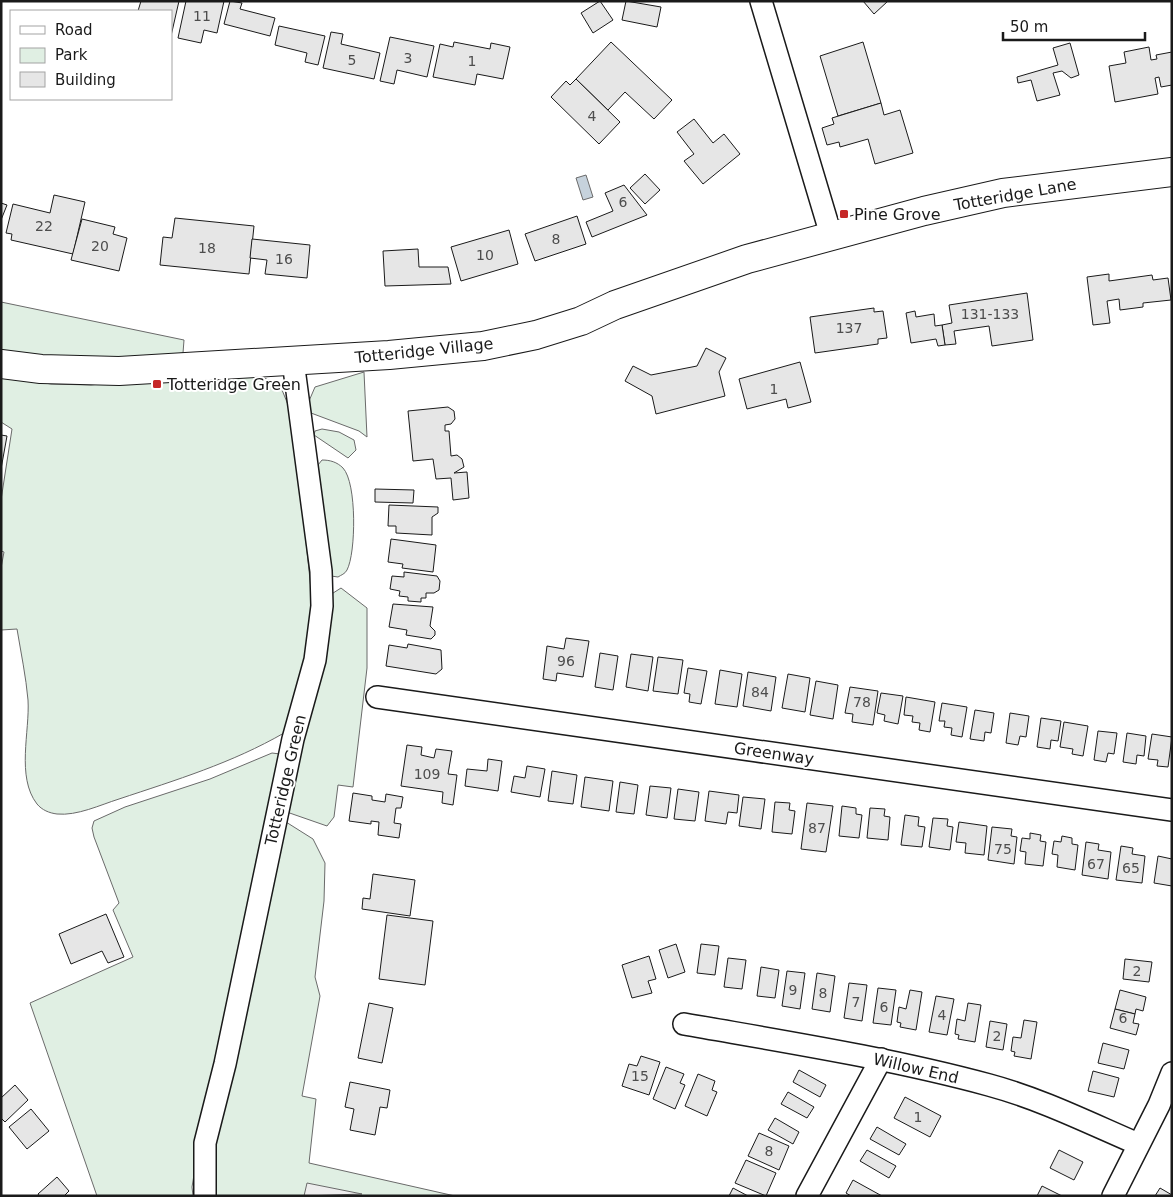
<svg xmlns="http://www.w3.org/2000/svg" width="1173" height="1197" viewBox="0 0 1173 1197" font-family="'DejaVu Sans',sans-serif">
<style>
.green{fill:#e0efe3;stroke:#6a6a6a}
.parking{fill:#ededed;stroke:#6a6a6a}
.water{fill:#c6d2dc;stroke:#6a6a6a}
.building{fill:#e6e6e6;stroke:#1a1a1a}
.lines{fill:none;stroke-linecap:round;stroke-linejoin:round}
.minor-casing{stroke:#1a1a1a;stroke-width:24}
.major-casing{stroke:#1a1a1a;stroke-width:30}
.minor{stroke:#fff;stroke-width:21}
.major{stroke:#fff;stroke-width:28}
.poi-dot{fill:#c62828;stroke:#fff;stroke-width:2}
.labels{text-anchor:middle;stroke-width:4;stroke-linejoin:round;paint-order:stroke}
.number-label{font-size:14px;fill:#4d4d4d}
.street-label{font-size:16px;fill:#1a1a1a;stroke:#fff}
.poi-label{font-size:16px;fill:#1a1a1a;stroke:#fff;text-anchor:start}
</style>
<rect width="100%" height="100%" fill="#fff"/>
<g class="green">
<path d="M 1,302 L 184,340 L 183,353 C 121,362 62,359 1,352 Z"/>
<polygon points="364,372 367,437 359,431 311,413 309,401 315,387"/>
<path d="M 1,376 L 51,384 L 91,385 L 123,381 L 262,377 L 280,385 L 293,417 L 312,599 L 311,640 L 284,733 C 232,763 176,780 119,799 C 100,805 77,816 57,814 C 49,813 42,810 37,804 C 16,777 30,731 28,700 C 26,677 21,653 17,629 L 1,630 L 1,568 L 4,552 L 1,551 L 1,500 L 12,429 L 1,422 Z"/>
<polygon points="322,429 339,432 354,440 356,450 348,458 314,435 315,431"/>
<path d="M 322,460 C 330,460 337,462 343,468 C 357,483 356,553 347,570 C 345,574 341,575 338,577 L 331,576 L 318,465 Z"/>
<polygon points="341,588 367,608 367,668 353,787 338,785 334,817 327,826 281,810 330,595"/>
<polygon points="272,753 280,754 202,1126 192,1187 193,1196 97,1196 30,1003 133,957 113,910 119,903 94,837 92,828 94,821 125,807 210,779"/>
<polygon points="286,822 313,839 325,863 324,901 315,977 320,996 302,1096 316,1099 309,1163 455,1196 211,1196 210,1163"/>
</g>
<polygon class="parking" points="307,1183 362,1194 304,1196"/>
<polygon class="water" points="586,175 593,197 583,200 576,178"/>
<g class="building">
<polygon points="141,1 179,1 171,36 171,11 138,11"/>
<polygon points="186,1 224,1 217,33 204,30 201,43 178,38"/>
<polygon points="230,1 242,3 240,9 275,18 270,36 224,24"/>
<polygon points="600,1 613,20 593,33 581,13"/>
<polygon points="626,1 661,7 657,27 622,20"/>
<polygon points="863,1 888,1 874,14"/>
<polygon points="279,26 325,36 318,65 305,62 307,53 275,45"/>
<polygon points="331,32 343,34 341,44 380,53 374,79 323,68"/>
<polygon points="390,37 434,46 427,77 397,70 394,84 380,81"/>
<polygon points="454,42 490,49 491,43 510,47 503,79 477,74 475,85 433,77 440,44 453,47"/>
<polygon points="611,42 672,100 654,119 625,92 608,110 576,79"/>
<polygon points="863,42 881,103 838,116 820,56"/>
<polygon points="1070,43 1079,75 1071,78 1062,71 1053,73 1060,95 1037,101 1031,80 1018,83 1017,77 1058,65 1053,48"/>
<polygon points="1149,47 1151,60 1157,59 1156,55 1172,52 1172,85 1161,87 1159,77 1155,78 1158,94 1115,102 1109,66 1126,63 1124,52"/>
<polygon points="576,79 620,122 599,144 551,97 566,81 570,85"/>
<polygon points="881,103 884,115 900,110 913,153 875,164 868,139 840,147 839,142 827,145 822,128 834,124 832,118"/>
<polygon points="694,119 713,143 724,134 740,154 703,184 684,161 694,154 677,132"/>
<polygon points="645,174 660,190 645,204 630,188"/>
<polygon points="624,185 647,215 592,237 586,222 613,211 605,193"/>
<polygon points="54,195 85,202 73,254 11,240 12,234 6,233 13,204 50,213"/>
<polygon points="1,203 7,205 1,220"/>
<polygon points="577,216 586,244 535,261 525,234"/>
<polygon points="175,218 254,226 249,274 160,265 163,237 172,238"/>
<polygon points="82,219 115,227 113,234 127,238 119,271 71,260"/>
<polygon points="509,230 518,264 461,281 451,247"/>
<polygon points="252,239 310,245 307,278 265,274 267,260 250,258"/>
<polygon points="418,249 419,267 448,267 451,284 385,286 383,251"/>
<polygon points="1109,274 1109,281 1152,275 1153,280 1168,278 1171,300 1143,303 1143,307 1120,310 1119,299 1107,301 1110,323 1093,325 1087,277"/>
<polygon points="1027,293 1033,340 992,346 989,326 954,331 956,344 945,345 942,325 952,323 949,305"/>
<polygon points="874,308 874,312 883,311 887,338 878,339 878,344 815,353 810,317"/>
<polygon points="915,311 916,317 934,314 935,326 942,325 945,345 938,346 936,339 911,343 906,313"/>
<polygon points="706,348 726,358 719,372 725,396 656,414 652,396 625,381 633,366 651,375 697,366"/>
<polygon points="800,362 811,402 788,408 786,399 747,409 739,379"/>
<polygon points="448,407 454,411 455,419 451,424 445,425 445,431 449,431 451,456 457,455 462,459 464,467 454,473 467,472 469,498 453,500 451,478 436,479 433,459 413,461 408,411"/>
<polygon points="1,435 7,436 1,469"/>
<polygon points="375,489 414,490 413,503 375,502"/>
<polygon points="389,505 438,507 438,513 432,517 432,535 396,533 396,526 388,526"/>
<polygon points="391,539 436,545 433,572 402,568 403,564 388,562"/>
<polygon points="404,572 437,576 440,581 439,590 434,593 426,593 426,598 421,598 421,602 408,601 408,597 399,596 400,591 390,589 392,576 404,577"/>
<polygon points="393,604 433,607 430,626 435,631 435,635 431,639 406,635 407,630 389,627"/>
<polygon points="566,638 589,641 583,677 557,673 556,681 543,679 547,646 564,649"/>
<polygon points="408,644 441,650 442,669 436,674 386,666 389,645 407,648"/>
<polygon points="600,653 618,656 613,690 595,687"/>
<polygon points="631,654 653,657 648,691 626,687"/>
<polygon points="658,657 683,660 678,694 653,691"/>
<polygon points="688,668 707,671 701,704 689,702 690,694 684,693"/>
<polygon points="720,670 742,674 737,707 715,704"/>
<polygon points="748,672 776,677 771,711 743,706"/>
<polygon points="788,674 810,678 805,712 782,708"/>
<polygon points="816,681 838,685 833,719 810,715"/>
<polygon points="850,687 878,691 873,725 852,722 853,714 845,713"/>
<polygon points="881,693 903,696 898,724 884,721 885,715 877,713"/>
<polygon points="906,697 935,702 930,732 919,730 920,723 912,722 913,716 904,715"/>
<polygon points="942,703 967,707 962,737 951,735 952,728 944,727 945,721 939,721"/>
<polygon points="975,710 994,713 991,733 985,732 984,741 970,739"/>
<polygon points="1010,713 1029,716 1026,737 1020,736 1018,745 1006,743"/>
<polygon points="1041,718 1061,721 1058,741 1051,740 1050,749 1037,747"/>
<polygon points="1064,722 1088,726 1083,756 1072,754 1073,749 1060,747"/>
<polygon points="1098,731 1117,733 1114,754 1108,753 1106,762 1094,760"/>
<polygon points="1127,733 1146,736 1144,756 1137,755 1136,764 1123,762"/>
<polygon points="1152,734 1172,737 1168,767 1157,766 1158,760 1148,759"/>
<polygon points="407,745 422,747 421,755 434,758 436,749 452,751 448,774 457,775 453,805 442,803 443,792 401,786"/>
<polygon points="488,759 502,761 498,791 465,786 467,769 487,771"/>
<polygon points="527,766 545,769 540,797 511,792 514,776 525,778"/>
<polygon points="552,771 577,775 573,804 548,801"/>
<polygon points="585,777 613,781 609,811 581,807"/>
<polygon points="620,782 638,785 634,814 616,812"/>
<polygon points="650,786 671,788 667,818 646,815"/>
<polygon points="678,789 699,792 695,821 674,819"/>
<polygon points="709,791 739,795 737,813 728,812 726,824 705,821"/>
<polygon points="353,793 372,796 372,800 385,802 386,794 403,797 401,808 396,808 394,823 401,824 399,838 378,835 379,822 371,821 371,824 349,821"/>
<polygon points="743,797 765,799 761,829 739,826"/>
<polygon points="775,802 790,803 789,810 795,811 792,834 772,832"/>
<polygon points="807,803 833,806 826,852 801,849"/>
<polygon points="842,806 856,808 856,814 862,815 859,838 839,836"/>
<polygon points="870,808 885,809 884,816 890,817 888,840 867,838"/>
<polygon points="905,815 919,817 918,826 925,827 922,847 901,845"/>
<polygon points="933,818 948,819 947,826 953,827 950,850 929,847"/>
<polygon points="959,822 987,826 984,855 965,853 966,843 956,842"/>
<polygon points="992,827 1012,829 1011,836 1017,837 1014,864 988,860"/>
<polygon points="1030,833 1041,835 1040,841 1046,842 1043,866 1025,864 1026,852 1020,851 1022,838 1030,839"/>
<polygon points="1062,836 1072,838 1072,844 1078,845 1075,870 1057,867 1058,855 1052,854 1054,841 1061,842"/>
<polygon points="1086,842 1099,844 1098,850 1111,852 1108,879 1082,875"/>
<polygon points="1121,846 1133,848 1132,854 1145,856 1142,883 1116,880"/>
<polygon points="1158,856 1172,859 1172,886 1154,883"/>
<polygon points="373,874 415,880 410,916 362,909 363,898 370,899"/>
<polygon points="106,914 124,957 108,963 102,951 71,964 59,934"/>
<polygon points="387,915 433,921 425,985 379,979"/>
<polygon points="676,944 685,972 668,978 659,950"/>
<polygon points="701,944 719,946 715,975 697,973"/>
<polygon points="649,956 656,979 648,981 652,993 632,998 622,965"/>
<polygon points="728,958 746,960 742,989 724,987"/>
<polygon points="1125,959 1152,962 1149,982 1123,979"/>
<polygon points="761,967 779,970 775,998 757,996"/>
<polygon points="787,971 805,973 800,1009 782,1006"/>
<polygon points="817,973 835,976 830,1012 812,1009"/>
<polygon points="849,983 867,985 862,1021 844,1018"/>
<polygon points="878,988 896,990 891,1025 873,1023"/>
<polygon points="910,990 922,992 916,1030 900,1027 901,1023 897,1022 899,1007 906,1009"/>
<polygon points="1120,990 1146,997 1143,1011 1136,1009 1135,1014 1115,1009"/>
<polygon points="936,996 954,999 947,1035 929,1032"/>
<polygon points="369,1003 393,1008 382,1063 358,1058"/>
<polygon points="968,1003 981,1005 975,1042 958,1039 959,1035 955,1034 957,1019 965,1021"/>
<polygon points="1115,1009 1135,1014 1133,1023 1139,1024 1136,1035 1110,1028"/>
<polygon points="1024,1020 1037,1022 1031,1059 1014,1056 1015,1052 1011,1051 1013,1037 1021,1038"/>
<polygon points="990,1021 1007,1024 1003,1050 986,1047"/>
<polygon points="1103,1043 1129,1050 1124,1069 1098,1063"/>
<polygon points="641,1056 660,1062 649,1095 622,1086 629,1064 637,1066"/>
<polygon points="666,1067 684,1074 680,1083 685,1085 675,1109 653,1099"/>
<polygon points="799,1070 826,1085 820,1097 793,1082"/>
<polygon points="1093,1071 1119,1078 1114,1097 1088,1091"/>
<polygon points="698,1074 715,1081 712,1090 717,1092 707,1116 685,1106"/>
<polygon points="350,1082 390,1090 387,1108 380,1107 375,1135 350,1130 354,1109 345,1107"/>
<polygon points="15,1085 28,1100 5,1122 1,1118 1,1098"/>
<polygon points="788,1092 814,1107 807,1118 781,1104"/>
<polygon points="905,1097 941,1116 930,1137 894,1118"/>
<polygon points="31,1109 49,1131 27,1149 9,1127"/>
<polygon points="775,1118 799,1132 793,1144 768,1130"/>
<polygon points="877,1127 906,1144 899,1155 870,1139"/>
<polygon points="759,1133 789,1146 779,1170 748,1156"/>
<polygon points="867,1150 896,1166 889,1178 860,1161"/>
<polygon points="1059,1150 1083,1162 1074,1180 1050,1168"/>
<polygon points="746,1160 776,1173 766,1196 735,1183"/>
<polygon points="57,1177 69,1191 64,1196 39,1196 38,1194"/>
<polygon points="853,1180 882,1196 851,1196 846,1193"/>
<polygon points="1042,1186 1062,1196 1037,1196"/>
<polygon points="733,1188 748,1196 729,1196"/>
<polygon points="1160,1188 1172,1195 1172,1196 1155,1196"/>
</g>
<g class="lines">
<g class="minor-casing">
<g id="minor">
<polyline points="761,1 831,235"/>
<polyline points="377,697 1172,810"/>
<path d="M 684,1024 C 786,1042 889,1058 989,1085 C 1041,1099 1089,1123 1138,1144"/>
<polyline points="205,1196 205,1143 225,1064 293,739 315,660 322,606 321,571 293,361"/>
<polyline points="807,1196 881,1059"/>
<polyline points="1113,1196 1159,1105 1172,1073"/>
</g>
</g>
<g class="major-casing">
<polyline id="major" points="1,364 41,369 119,371 389,355 483,346 536,335 581,321 615,305 747,259 924,211 1003,193 1172,172"/>
</g>
<use href="#minor" class="minor"/>
<use href="#major" class="major"/>
</g>
<g class="poi-dot">
<rect x="839" y="209" width="10" height="10" rx="2.5"/>
<rect x="152" y="379" width="10" height="10" rx="2.5"/>
</g>
<g class="labels">
<g class="number-label">
<text x="202" y="21">11</text>
<text x="408" y="63">3</text>
<text x="352" y="65">5</text>
<text x="472" y="66">1</text>
<text x="592" y="121">4</text>
<text x="623" y="207">6</text>
<text x="44" y="231">22</text>
<text x="556" y="244">8</text>
<text x="100" y="251">20</text>
<text x="207" y="253">18</text>
<text x="485" y="260">10</text>
<text x="284" y="264">16</text>
<text x="990" y="319">131-133</text>
<text x="849" y="333">137</text>
<text x="774" y="394">1</text>
<text x="566" y="666">96</text>
<text x="760" y="697">84</text>
<text x="862" y="707">78</text>
<text x="427" y="779">109</text>
<text x="817" y="833">87</text>
<text x="1003" y="854">75</text>
<text x="1096" y="869">67</text>
<text x="1131" y="873">65</text>
<text x="1137" y="976">2</text>
<text x="793" y="995">9</text>
<text x="823" y="998">8</text>
<text x="856" y="1007">7</text>
<text x="884" y="1012">6</text>
<text x="942" y="1020">4</text>
<text x="1123" y="1023">6</text>
<text x="997" y="1041">2</text>
<text x="640" y="1081">15</text>
<text x="918" y="1122">1</text>
<text x="769" y="1156">8</text>
</g>
<g class="street-label">
<text transform="translate(1015 194) rotate(-10)" y="6">Totteridge Lane</text>
<text transform="translate(424 350) rotate(-6)" y="6">Totteridge Village</text>
<text transform="translate(774 753) rotate(8)" y="6">Greenway</text>
<text transform="translate(285 780) rotate(-77)" y="6">Totteridge Green</text>
<text transform="translate(916 1068) rotate(13)" y="6">Willow End</text>
</g>
<g class="poi-label">
<text x="854" y="220">Pine Grove</text>
<text x="167" y="390">Totteridge Green</text>
</g>
</g>
<rect width="1173" height="1197" fill="none" stroke="#1a1a1a" stroke-width="5"/>
<rect x="10" y="10" width="162" height="90" fill="#ffffff" stroke="#a3a3a3"/>
<rect x="20" y="26" width="25" height="8" fill="#ffffff" stroke="#a3a3a3"/>
<text x="55" y="35" font-size="15" fill="#1a1a1a">Road</text>
<rect x="20" y="48" width="25" height="15" fill="#e0efe3" stroke="#a3a3a3"/>
<text x="55" y="60" font-size="15" fill="#1a1a1a">Park</text>
<rect x="20" y="72" width="25" height="15" fill="#e6e6e6" stroke="#a3a3a3"/>
<text x="55" y="85" font-size="15" fill="#1a1a1a">Building</text>
<path d="M1003 32v8h142v-8" fill="none" stroke="#1a1a1a" stroke-width="2.5"/>
<text x="1010" y="32" font-size="15" fill="#1a1a1a" stroke="#ffffff" stroke-width="4" paint-order="stroke">50 m</text>
</svg>
